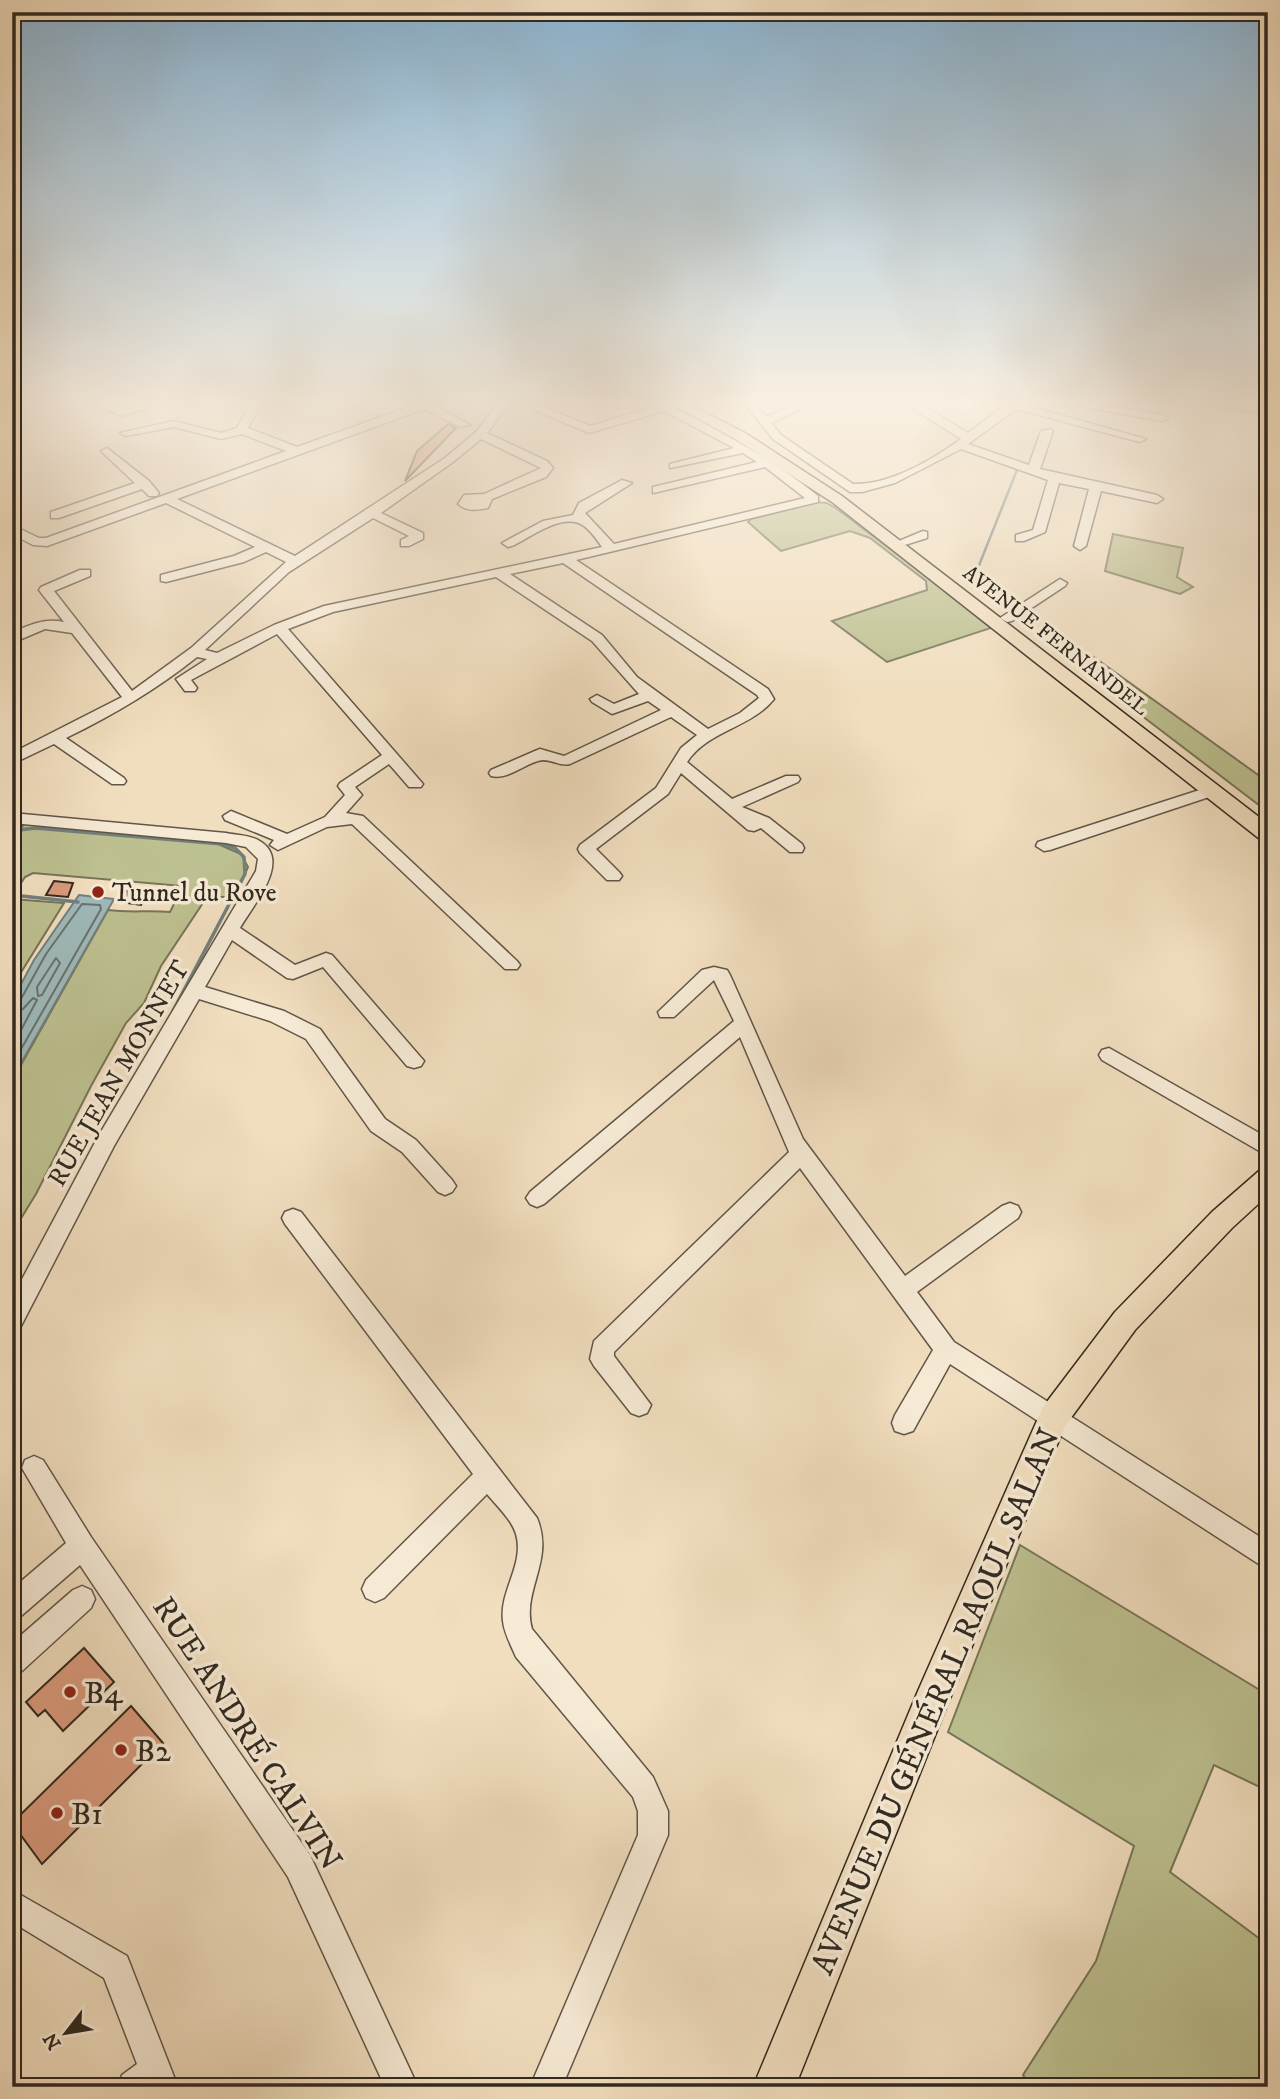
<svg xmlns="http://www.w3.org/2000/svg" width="1280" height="2099" viewBox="0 0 1280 2099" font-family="'IM FELL DW Pica',serif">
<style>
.green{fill:#bdc090;stroke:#777458;stroke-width:2}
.water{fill:#9ebabb;stroke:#72807d;stroke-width:2}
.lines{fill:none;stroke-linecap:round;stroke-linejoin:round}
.shore{stroke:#68726d;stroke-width:2}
.stream-far1{stroke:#72807d;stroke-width:2.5}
.stream{stroke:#72807d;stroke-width:3.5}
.building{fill:#db9b7d;stroke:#31291f;stroke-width:2}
.minor-casing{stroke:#615647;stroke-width:3}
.major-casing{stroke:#31291f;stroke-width:3}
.minor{fill:#f6ead5;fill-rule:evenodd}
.major{fill:#f1debf;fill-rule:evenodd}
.poi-dot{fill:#8f2418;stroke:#f6ead5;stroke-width:2.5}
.labels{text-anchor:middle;stroke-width:7;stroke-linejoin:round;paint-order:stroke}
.far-street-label{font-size:21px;fill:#31291f;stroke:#f6ead5}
.poi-label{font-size:26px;fill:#31291f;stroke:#f6ead5;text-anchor:start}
.street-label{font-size:26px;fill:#31291f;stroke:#f6ead5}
.near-poi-label{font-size:32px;fill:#31291f;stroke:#f6ead5;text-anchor:start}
.near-street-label{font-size:32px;fill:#31291f;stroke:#f6ead5}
</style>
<rect width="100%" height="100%" fill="#f1debf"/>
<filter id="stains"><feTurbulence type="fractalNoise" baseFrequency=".00286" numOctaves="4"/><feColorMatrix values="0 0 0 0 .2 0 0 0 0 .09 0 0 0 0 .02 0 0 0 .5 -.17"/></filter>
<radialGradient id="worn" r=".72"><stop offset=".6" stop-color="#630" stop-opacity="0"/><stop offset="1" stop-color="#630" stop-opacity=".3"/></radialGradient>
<g class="green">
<polygon points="1191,399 1268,399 1268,415 1189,404"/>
<polygon points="816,502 827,503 837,509 994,627 887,662 832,621 927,590 926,581 870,538 850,531 781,551 748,522 751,519"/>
<polygon points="1113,534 1183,548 1177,577 1193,587 1180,594 1105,571"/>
<polygon points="1091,655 1268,782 1268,812 1070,661"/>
<path d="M 26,821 L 218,844 L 241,854 L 248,867 L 235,897 L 207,897 L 161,966 L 144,1003 L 126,1023 L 91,1086 L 36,1194 L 12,1233 L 12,1081 L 108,910 C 129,913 149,910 170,912 L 183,886 L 33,873 L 25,877 L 12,897 L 12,842 Z"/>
<polygon points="12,899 64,903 12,987"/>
<polygon points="1020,1545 1268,1695 1268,1791 1214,1765 1170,1872 1268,1945 1268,2087 1031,2087 1023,2075 1096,1961 1134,1846 948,1732"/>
</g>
<polygon class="water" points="79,895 114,899 12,1079 12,1001 34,960"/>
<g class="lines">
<g class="shore">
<polygon points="56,958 60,963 42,995 38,996 37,987"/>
<polyline points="12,1003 21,999 46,954 82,904 100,905 101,909 12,1065"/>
<polyline points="12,1012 23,1009 33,998 37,1000 12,1047"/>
</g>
<polyline class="stream-far1" points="972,583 1017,470"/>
<g class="stream">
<polyline points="12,831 35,828 222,844 235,848 244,857 245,874 173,1011"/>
<polyline points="12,895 78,902"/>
</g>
</g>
<g class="building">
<polygon points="448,424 456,428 405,481 417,451"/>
<polygon points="54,881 73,883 68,897 46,895"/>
<polygon points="128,889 149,891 141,905 120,902"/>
<polygon points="84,1648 114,1682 63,1731 45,1710 38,1716 26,1702"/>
<polygon points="131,1706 163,1743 42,1864 12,1823"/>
</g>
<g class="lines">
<g class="minor-casing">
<g id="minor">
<polygon points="157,399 173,399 122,416 92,403 97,400 123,409"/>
<path d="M 253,399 L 263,399 L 248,428 L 297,447 L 431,399 L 446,399 L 433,405 L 470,425 L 460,427 L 424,409 L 177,499 L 295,556 L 445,458 L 476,432 L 502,399 L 525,399 L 590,426 L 655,406 L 644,399 L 657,399 C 714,428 769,456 818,496 L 818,502 L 576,560 L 768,689 L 774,699 C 751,728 708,730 687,762 L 732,799 L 786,776 L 798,776 L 800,779 L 798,782 L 742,807 L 769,818 L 802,844 L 804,848 L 802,852 L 790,852 L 761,828 L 754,831 L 748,830 L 681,773 L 668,794 L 596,849 L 619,872 L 622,876 L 619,880 L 607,880 L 580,853 L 578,849 L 580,845 L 656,788 L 681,748 L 697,735 L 671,717 L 570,764 C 559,767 549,757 538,761 C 523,765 507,780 491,776 L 489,773 L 491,770 L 535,751 L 540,749 L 564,756 L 661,710 L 648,701 L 612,714 L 592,702 L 590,699 L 597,695 L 614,704 L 639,694 L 592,641 L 496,577 L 333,612 L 288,629 L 423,784 L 421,787 L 409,787 L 389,764 L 355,787 L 362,795 L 346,813 L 363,816 L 517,961 L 520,965 L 517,969 L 505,969 L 352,824 L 327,827 L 278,850 L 270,845 L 274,840 L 225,820 L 223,816 L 231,811 L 287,834 L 325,817 L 345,795 L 338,786 L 340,783 L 382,755 L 277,634 L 191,680 L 197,688 L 195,691 L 185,691 L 176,679 L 207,659 L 197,657 C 156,690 113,715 66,738 L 124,778 L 126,781 L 124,784 L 112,784 L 54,744 L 12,764 L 12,753 L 122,697 L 72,633 L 45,629 L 12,643 L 12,633 C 29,625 44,618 64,622 L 39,590 L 41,587 L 80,570 L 90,570 L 90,576 L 54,591 L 132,691 L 191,648 L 286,562 L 266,552 L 244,562 L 166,582 L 161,581 L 161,575 L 234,556 L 255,547 L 166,503 L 47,546 L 33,545 L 12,534 L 12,525 L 39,538 L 46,538 L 286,451 L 242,434 L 221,439 L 174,427 L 126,436 L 120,433 L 174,421 L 221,433 L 237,428 ZM 512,400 L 589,433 L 664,411 L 734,448 L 670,464 L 670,468 L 743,453 L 757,462 L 653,487 L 653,493 L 765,467 L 805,498 L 614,544 L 585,513 L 632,483 L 622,480 L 579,503 L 573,515 L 543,521 L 502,543 L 508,547 L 512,546 C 531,537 564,511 584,526 C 591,531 597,540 602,547 L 324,606 L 274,625 L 217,653 L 205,650 L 289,572 L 373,518 L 409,536 L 401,540 L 401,546 L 409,546 L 423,539 L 423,533 L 381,513 L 453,462 L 481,439 L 541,468 L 484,494 L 464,495 L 458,504 C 467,512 477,510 488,508 L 492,499 L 546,477 L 553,468 L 547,461 L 487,433 ZM 563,563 L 757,695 L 759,698 L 740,713 L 708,729 L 637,677 L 602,635 L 510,574 Z"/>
<path d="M 741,399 L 752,399 L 766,417 L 809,399 L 823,399 L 771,423 L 781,435 L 853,484 C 890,485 932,460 961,439 L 904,403 L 904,399 L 912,399 L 968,433 C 989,418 1007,399 1033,399 L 1025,405 L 1146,439 L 1140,442 L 1016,409 L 968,444 L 1029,465 L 1041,431 L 1051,429 L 1053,431 L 1040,469 L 1157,495 L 1163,499 L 1157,503 L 1101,491 L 1086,546 L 1080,550 L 1074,546 L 1089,489 L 1059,483 L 1045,532 L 1024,541 L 1016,541 L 1016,535 L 1033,530 L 1048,480 L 961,449 L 895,483 L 862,492 L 850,492 L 773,439 Z"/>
<polygon points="1052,399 1074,399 1162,415 1168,418 1162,421 1057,402"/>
<polygon points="107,448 149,481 159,493 157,496 149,496 142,489 59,518 51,518 51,512 135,483 103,453 101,451"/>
<polygon points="923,531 927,532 927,538 905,545 899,541"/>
<polygon points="1060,579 1067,583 1065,586 1012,621 1007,622 1000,618"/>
<polygon points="1212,786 1220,791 1218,794 1050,850 1044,851 1036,846 1038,842"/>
<path d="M 12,813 L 226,833 C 236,835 249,835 258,840 C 294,859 253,905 240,928 L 295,965 L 326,953 L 332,955 L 424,1061 L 421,1066 L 414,1068 L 407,1066 L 323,967 L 293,979 L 287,978 L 232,940 L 205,987 L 284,1011 L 320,1029 L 385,1119 L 416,1140 L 452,1180 L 456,1186 L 452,1192 L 445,1195 L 438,1192 L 402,1152 L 371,1131 L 306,1039 L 270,1021 L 199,999 L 114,1146 L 20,1328 L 12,1331 L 12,1298 L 99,1135 L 256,871 L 258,859 L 246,847 L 226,843 L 12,823 Z"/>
<polygon points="714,967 727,970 730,975 803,1139 905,1276 1002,1206 1010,1203 1018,1206 1021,1212 1018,1218 917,1292 954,1342 1268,1542 1268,1570 950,1364 913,1431 904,1434 895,1431 892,1423 895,1415 933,1350 800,1168 614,1352 614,1356 651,1405 647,1413 639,1416 631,1413 594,1366 590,1359 594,1341 789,1152 740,1037 544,1204 537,1207 530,1204 526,1198 530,1192 734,1021 714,980 674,1017 660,1017 658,1012 702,970"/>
<polygon points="1109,1048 1268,1138 1268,1156 1102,1060 1099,1055 1102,1050"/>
<path d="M 293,1209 L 301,1212 L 537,1518 C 555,1561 521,1591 532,1629 L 653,1777 L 668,1811 L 668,1835 L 562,2087 L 530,2087 L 638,1835 L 638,1811 L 633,1797 L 516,1657 C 511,1645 504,1633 503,1621 C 499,1591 525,1564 516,1534 C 512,1520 496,1505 487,1494 L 384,1598 L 375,1602 L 366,1598 L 362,1589 L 366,1580 L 473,1474 L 285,1224 L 282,1218 L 285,1212 Z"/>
<polygon points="34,1456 43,1460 91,1537 310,1855 418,2087 385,2087 288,1877 80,1565 21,1616 12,1620 12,1589 66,1543 22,1468 25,1460"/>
<polygon points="82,1586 91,1590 95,1599 91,1608 22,1671 12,1674 12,1643 73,1590"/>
<polygon points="12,1890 127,1956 178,2087 118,2087 122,2075 137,2064 104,1978 12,1922"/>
</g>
</g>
<g class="major-casing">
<g id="major">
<polygon points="662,399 679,399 745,433 842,496 1268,824 1268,842 1261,840 832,502 735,439"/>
<polygon points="1268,1168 1268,1195 1232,1228 1135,1330 1065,1426 946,1708 795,2087 753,2087 918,1691 1043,1407 1115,1312 1212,1212 1259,1171"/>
</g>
</g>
<use href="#minor" class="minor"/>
<use href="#major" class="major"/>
</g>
<linearGradient id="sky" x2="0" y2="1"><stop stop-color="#8ab6d6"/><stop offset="0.58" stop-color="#f9f0e2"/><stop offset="1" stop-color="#f9f0e2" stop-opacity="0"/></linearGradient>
<rect width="1280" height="693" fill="url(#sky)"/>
<g class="poi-dot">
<circle cx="98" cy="892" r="7"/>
<circle cx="70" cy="1692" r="7"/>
<circle cx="121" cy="1750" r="7"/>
<circle cx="57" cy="1813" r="7"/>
</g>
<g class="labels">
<g class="far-street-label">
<text transform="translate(1056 640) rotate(38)" y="7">AVENUE FERNANDEL</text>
</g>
<g class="poi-label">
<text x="112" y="901">Tunnel du Rove</text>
</g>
<g class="street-label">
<text transform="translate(118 1073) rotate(-60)" y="9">RUE JEAN MONNET</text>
</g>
<g class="near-poi-label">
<text x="84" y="1703">B4</text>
<text x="135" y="1761">B2</text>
<text x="71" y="1824">B1</text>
</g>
<g class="near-street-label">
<text transform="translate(935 1701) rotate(-67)" y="11">AVENUE DU GÉNÉRAL RAOUL SALAN</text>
<text transform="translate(248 1733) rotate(57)" y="11">RUE ANDRÉ CALVIN</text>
</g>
</g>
<rect width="1280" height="2099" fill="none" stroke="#f1debf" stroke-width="42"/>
<rect x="14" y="14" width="1252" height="2071" fill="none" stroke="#31291f" stroke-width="3.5"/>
<rect x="21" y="21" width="1238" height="2057" fill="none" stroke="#31291f" stroke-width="2"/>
<g transform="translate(66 2033) rotate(239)" stroke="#f6ead5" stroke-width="5" paint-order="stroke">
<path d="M0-5L12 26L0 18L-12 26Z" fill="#31291f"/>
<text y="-10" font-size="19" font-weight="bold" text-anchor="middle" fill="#31291f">N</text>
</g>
<rect width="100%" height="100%" filter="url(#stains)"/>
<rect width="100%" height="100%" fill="url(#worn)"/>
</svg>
